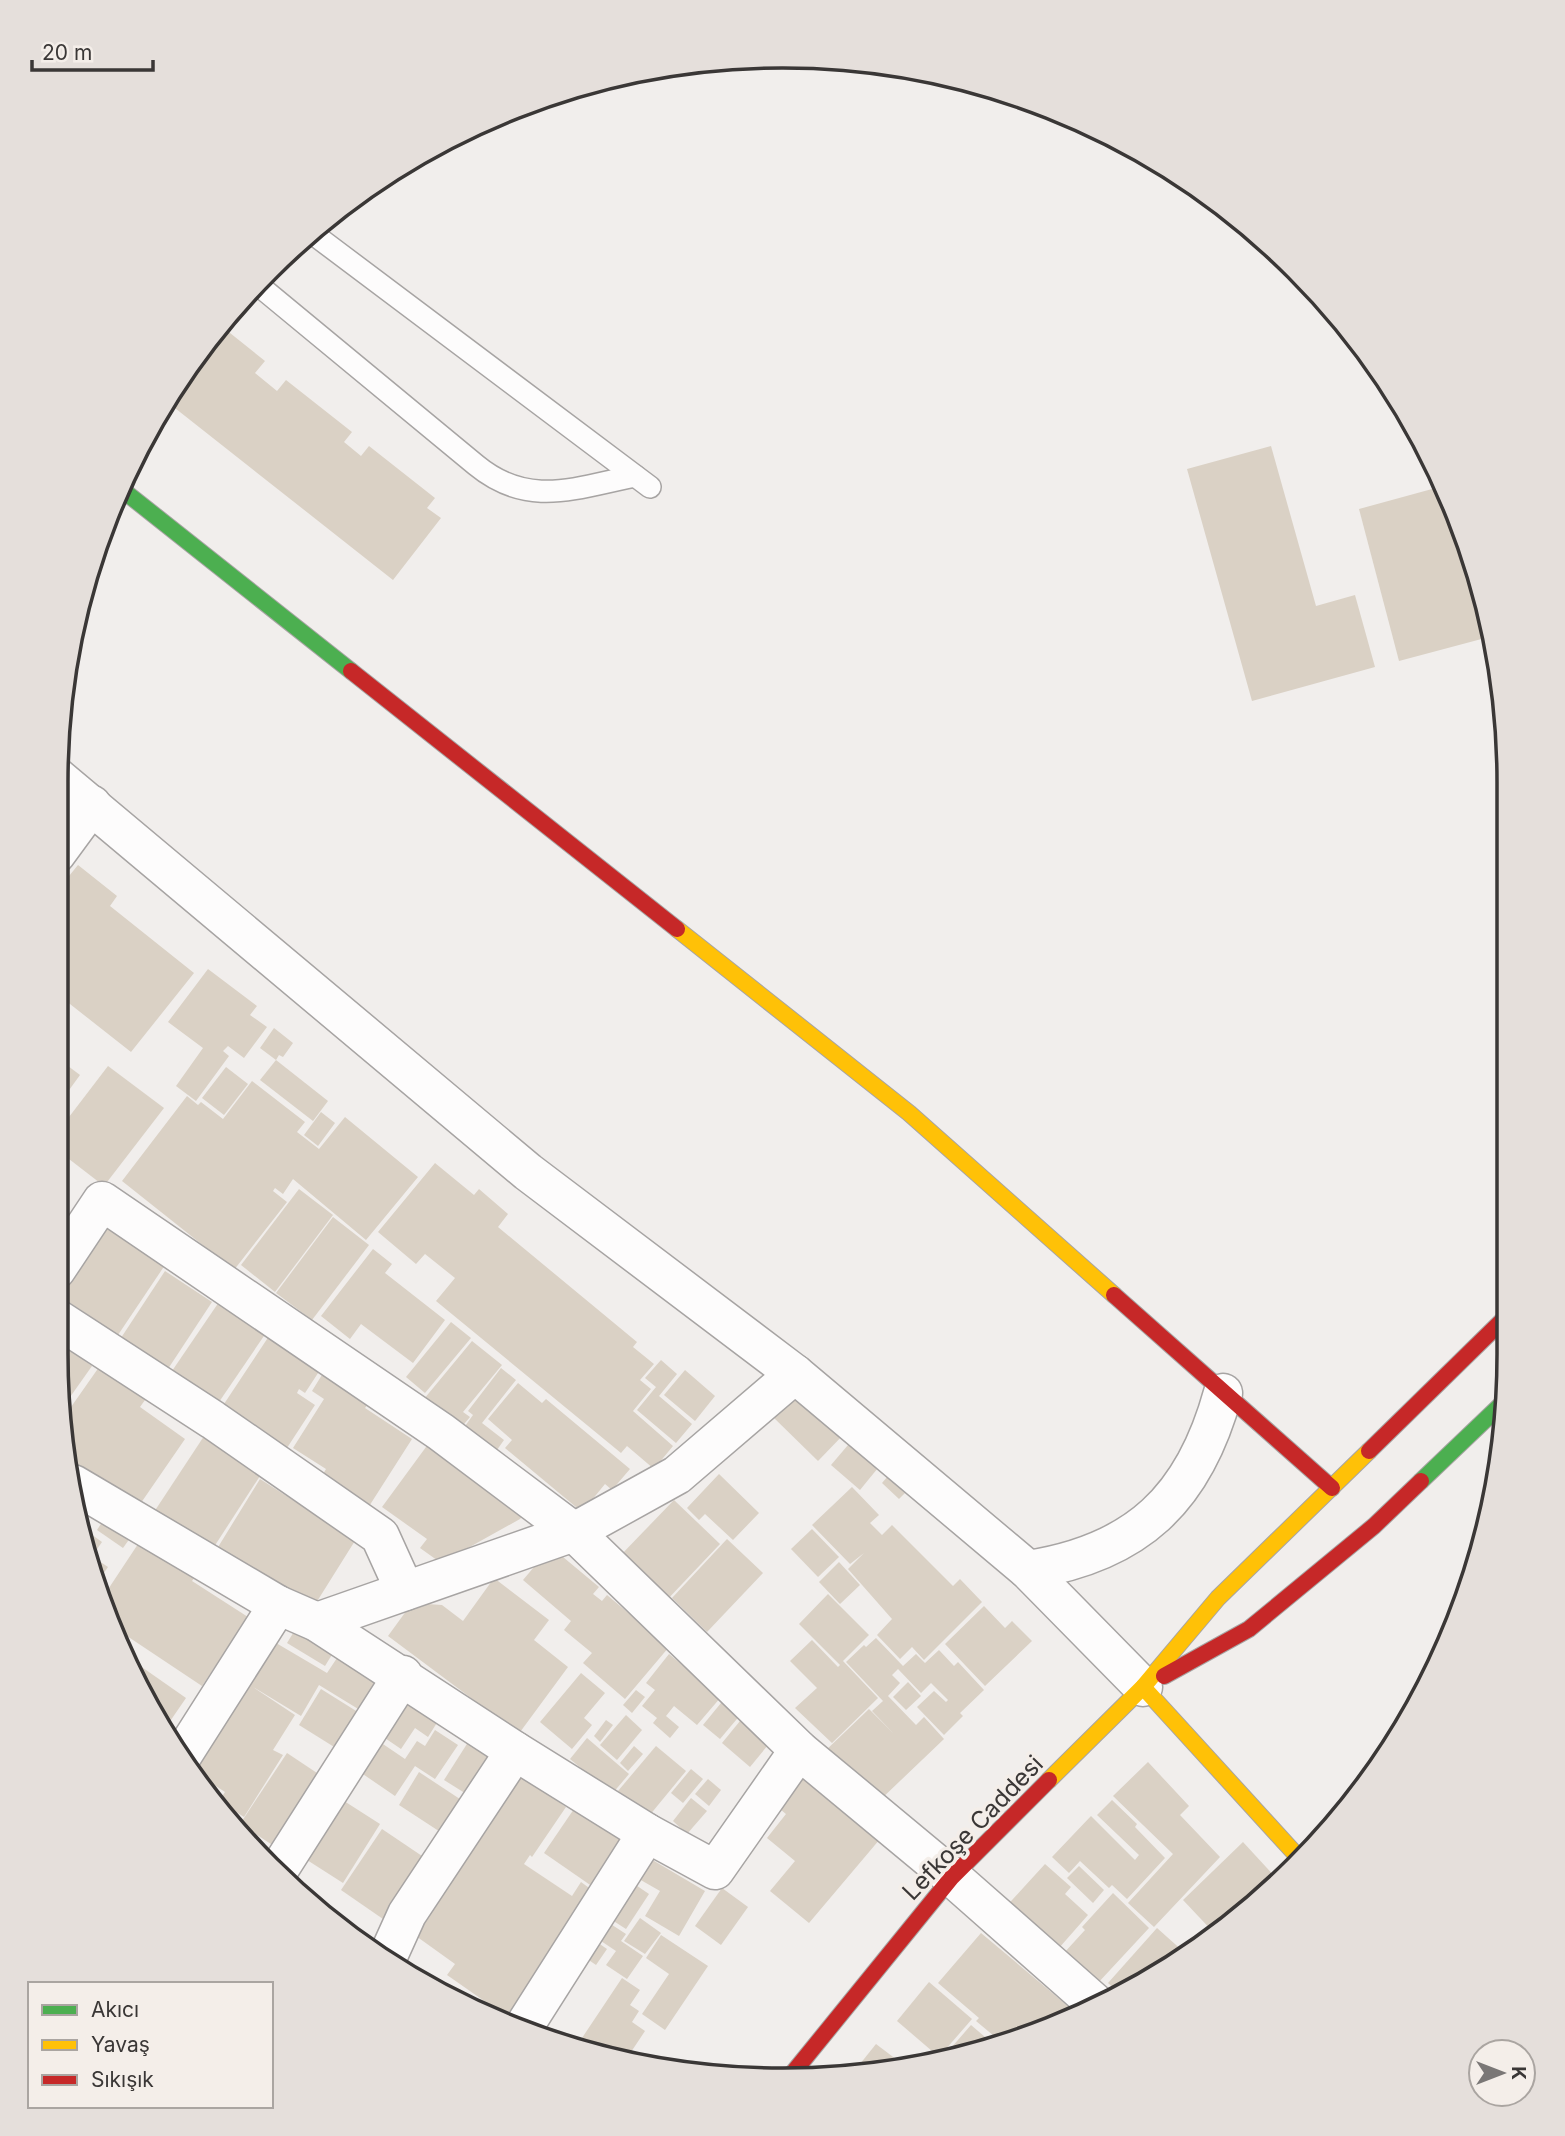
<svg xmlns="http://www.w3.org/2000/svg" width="1565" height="2136" viewBox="0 0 1565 2136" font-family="Inter,sans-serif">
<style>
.building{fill:#dad1c5}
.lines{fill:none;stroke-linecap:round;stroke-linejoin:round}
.lane-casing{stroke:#a7a4a3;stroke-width:24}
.street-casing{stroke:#a7a4a3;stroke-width:41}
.fast-casing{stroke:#a7a4a3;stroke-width:18}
.slow-casing{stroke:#a7a4a3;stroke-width:18}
.jam-casing{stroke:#a7a4a3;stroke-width:18}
.lane{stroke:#fdfcfc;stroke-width:21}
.street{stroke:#fdfcfc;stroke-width:38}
.fast{stroke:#4caf50;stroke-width:16}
.slow{stroke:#ffc107;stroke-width:16}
.jam{stroke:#c62828;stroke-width:16}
.labels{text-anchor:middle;stroke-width:7;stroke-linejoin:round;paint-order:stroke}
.street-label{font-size:24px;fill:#3a3736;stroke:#f4eee9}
.rim{fill:none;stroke:#3a3736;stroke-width:3.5}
</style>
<rect width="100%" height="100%" fill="#f1eeec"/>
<g class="building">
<polygon points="220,325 265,361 255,373 277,391 286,380 352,432 344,442 361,456 369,446 435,498 427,508 441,518 393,580 166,401 178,379"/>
<polygon points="1271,446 1316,606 1355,595 1375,667 1252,701 1187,469"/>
<polygon points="1443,486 1454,504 1489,637 1399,661 1359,509"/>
<polygon points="78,865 117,896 110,906 194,973 131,1052 56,993 56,973 61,966 56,962 56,892"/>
<polygon points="208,969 257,1006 250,1015 267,1027 244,1058 228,1046 223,1051 229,1056 196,1101 176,1086 203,1048 168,1022"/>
<polygon points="274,1028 293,1043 283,1057 279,1055 276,1060 260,1048"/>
<polygon points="56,1057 80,1075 56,1108"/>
<polygon points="276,1060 328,1101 313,1121 260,1080"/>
<polygon points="108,1066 164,1108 104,1186 56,1149 56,1134"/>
<polygon points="226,1067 248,1084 224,1115 202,1098"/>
<polygon points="252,1081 305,1122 297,1132 319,1149 345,1117 418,1177 366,1240 293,1179 283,1194 275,1188 273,1191 287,1202 234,1270 122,1181 187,1096 198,1105 201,1102 223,1119"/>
<polygon points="321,1112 335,1123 318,1146 304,1135"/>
<polygon points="435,1163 474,1195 479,1189 508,1214 498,1227 637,1342 633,1347 654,1364 640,1380 651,1389 633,1411 673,1446 654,1469 627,1446 621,1453 436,1301 455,1278 425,1254 416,1264 378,1232"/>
<polygon points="299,1189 333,1215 275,1292 241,1265"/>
<polygon points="56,1203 69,1212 56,1232"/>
<polygon points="333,1217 369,1245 312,1320 276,1293"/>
<polygon points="106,1220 167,1262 118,1335 57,1294"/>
<polygon points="373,1249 392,1264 385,1273 445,1320 413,1363 361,1324 350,1339 321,1316"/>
<polygon points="165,1271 212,1302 162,1378 115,1347"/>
<polygon points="221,1299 268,1330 219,1402 172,1371"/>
<polygon points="451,1322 471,1338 425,1393 406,1377"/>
<polygon points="271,1333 322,1367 305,1393 299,1389 297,1393 315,1405 285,1451 265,1437 267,1433 224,1404"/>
<polygon points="56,1340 92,1366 63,1407 56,1354"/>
<polygon points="472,1341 502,1365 463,1412 470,1417 460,1429 424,1399"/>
<polygon points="104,1360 150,1393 140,1407 185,1439 134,1513 71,1464 64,1417"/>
<polygon points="661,1360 677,1374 659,1396 692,1424 676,1443 637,1410 656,1387 645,1378"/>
<polygon points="501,1368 516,1380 482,1423 504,1440 492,1457 460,1433 473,1415 468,1411"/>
<polygon points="325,1370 371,1400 365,1408 412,1439 366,1511 319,1481 326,1469 293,1448 324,1399 312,1391"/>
<polygon points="685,1370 715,1396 695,1421 664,1395"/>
<polygon points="518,1383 542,1403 546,1399 630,1469 612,1490 605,1484 582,1512 505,1448 512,1440 488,1419"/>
<polygon points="798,1386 846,1432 818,1461 771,1415"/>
<polygon points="212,1424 269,1462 212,1550 154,1512"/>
<polygon points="437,1432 530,1507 520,1519 441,1563 420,1548 427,1539 382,1507"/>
<polygon points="854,1438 882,1463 860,1490 831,1465"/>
<polygon points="894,1469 912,1486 899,1499 882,1483"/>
<polygon points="719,1474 759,1513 733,1540 705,1514 699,1520 687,1508"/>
<polygon points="260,1479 299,1504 306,1493 363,1528 311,1611 215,1552"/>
<polygon points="852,1487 879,1515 870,1523 882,1535 892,1525 953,1586 960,1579 982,1602 924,1660 912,1647 900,1659 877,1635 892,1619 848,1569 864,1553 850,1564 812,1525"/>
<polygon points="674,1500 720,1544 665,1602 619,1557"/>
<polygon points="106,1516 133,1534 123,1548 97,1530"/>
<polygon points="812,1529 839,1557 818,1577 791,1549"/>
<polygon points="88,1532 102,1542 88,1562 81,1542"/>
<polygon points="142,1538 197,1574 192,1581 248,1617 202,1686 109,1624 101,1600"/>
<polygon points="727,1539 763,1573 707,1632 672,1598"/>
<polygon points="551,1547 599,1587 593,1594 602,1601 607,1595 669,1647 625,1699 583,1663 592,1653 564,1630 571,1621 523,1580"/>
<polygon points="96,1559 108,1567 101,1577 90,1568"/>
<polygon points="839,1562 860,1585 840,1604 819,1582"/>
<polygon points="494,1578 549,1620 534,1640 568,1667 512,1743 468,1710 475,1701 388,1636 412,1603 442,1605 463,1621"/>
<polygon points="828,1594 869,1635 843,1661 878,1698 832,1743 795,1708 817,1688 790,1661 812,1640 838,1667 840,1665 799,1624"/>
<polygon points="984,1606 1005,1628 1012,1621 1032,1641 985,1686 945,1644"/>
<polygon points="303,1617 341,1640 325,1666 287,1643"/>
<polygon points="876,1638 903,1666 916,1654 925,1663 939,1650 954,1666 958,1662 984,1690 960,1713 963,1716 944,1735 917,1707 934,1691 946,1702 948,1700 931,1683 921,1693 898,1669 892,1675 900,1683 888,1696 916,1725 924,1717 944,1739 878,1802 822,1754 869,1709 894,1734 872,1711 883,1701 846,1662 864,1645 866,1647"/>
<polygon points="271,1640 327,1673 345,1646 392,1675 368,1715 319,1685 301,1716 253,1687 295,1715 273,1750 283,1755 244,1817 219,1801 225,1792 190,1769"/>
<polygon points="118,1644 136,1657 130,1666"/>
<polygon points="669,1654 721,1697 697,1725 674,1706 666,1716 679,1727 670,1738 653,1723 657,1718 642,1706 655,1690 646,1683"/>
<polygon points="136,1663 186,1698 164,1730 132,1670"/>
<polygon points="581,1673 605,1693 584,1718 592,1725 572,1749 540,1722"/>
<polygon points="908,1682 921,1696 906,1710 893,1697"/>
<polygon points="410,1686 445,1710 428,1737 415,1728 401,1749 379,1734"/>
<polygon points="321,1689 369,1719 347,1755 299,1725"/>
<polygon points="636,1690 645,1697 632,1713 623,1705"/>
<polygon points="730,1692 747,1707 720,1739 703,1725"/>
<polygon points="749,1710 777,1734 750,1767 722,1743"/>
<polygon points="626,1715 642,1730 617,1760 600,1745"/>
<polygon points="606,1720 613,1725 600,1742 594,1736"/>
<polygon points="435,1730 458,1745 435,1779 415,1766 395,1796 357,1770 377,1740 405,1759 417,1741 425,1746"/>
<polygon points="472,1736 504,1756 476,1800 444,1780"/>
<polygon points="587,1738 629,1774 612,1794 570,1759"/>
<polygon points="634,1746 643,1754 628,1771 620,1763"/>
<polygon points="656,1746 686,1771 649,1816 618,1791"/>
<polygon points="287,1753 323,1777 277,1848 240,1824"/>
<polygon points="1148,1762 1189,1806 1180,1815 1220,1857 1154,1927 1128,1903 1173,1854 1113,1796"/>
<polygon points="795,1768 880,1839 809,1923 770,1891 795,1861 767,1838 786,1814 769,1800"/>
<polygon points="511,1769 566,1807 532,1857 530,1855 524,1864 572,1896 581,1882 596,1893 510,2019 447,1975 455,1964 409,1931"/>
<polygon points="691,1769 703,1779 683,1803 671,1793"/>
<polygon points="419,1772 472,1807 451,1839 399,1805"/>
<polygon points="708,1779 721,1790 709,1806 695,1794"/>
<polygon points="330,1792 380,1824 343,1883 293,1851"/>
<polygon points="691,1798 707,1811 687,1834 673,1821"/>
<polygon points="1112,1800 1137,1824 1135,1827 1165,1858 1127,1899 1112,1885 1109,1888 1080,1861 1069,1873 1052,1857 1091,1816 1135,1860 1139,1855 1097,1815"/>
<polygon points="576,1806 628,1842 596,1889 544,1853"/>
<polygon points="382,1829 425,1858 383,1919 341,1890"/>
<polygon points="1243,1842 1278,1880 1216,1935 1183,1900"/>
<polygon points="644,1855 705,1891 679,1936 645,1916 660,1891 632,1875"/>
<polygon points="1045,1864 1071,1887 1065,1894 1088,1915 1052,1956 1002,1911"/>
<polygon points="1079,1866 1104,1890 1093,1903 1067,1878"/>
<polygon points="624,1877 649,1894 626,1929 601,1913"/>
<polygon points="722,1888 748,1907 721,1945 695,1926"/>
<polygon points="1113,1893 1149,1928 1097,1984 1064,1953 1085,1930 1082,1927"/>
<polygon points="640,1918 661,1933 645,1954 624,1941"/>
<polygon points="603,1919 626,1934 621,1941 643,1956 627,1979 606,1965 616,1951 592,1935"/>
<polygon points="1157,1928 1185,1953 1118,1992 1108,1983"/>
<polygon points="981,1933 1069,2007 1051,2027 1000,2041 976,2021 979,2018 938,1983"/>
<polygon points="661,1935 708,1966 665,2030 642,2014 669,1974 646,1958"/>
<polygon points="591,1938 607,1949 596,1965 580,1954"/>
<polygon points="622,1978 640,1990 630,2005 639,2011 632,2022 645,2031 625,2061 594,2055 578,2044"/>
<polygon points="929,1982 972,2019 939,2057 897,2021"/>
<polygon points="971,2025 992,2043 944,2056"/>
<polygon points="876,2044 905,2066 877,2074 852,2074"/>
</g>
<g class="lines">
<g class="lane-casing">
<g id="lane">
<polyline points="312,233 650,487"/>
<path d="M 257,284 L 476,465 C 528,508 575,488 635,476"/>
</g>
</g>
<g class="street-casing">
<g id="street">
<polyline points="57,777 528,1172 795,1374 1028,1570 1143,1687"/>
<polyline points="56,854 92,805"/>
<polyline points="56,1270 102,1201 441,1432 574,1532 799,1750 952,1877 1096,2004"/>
<polyline points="56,1318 213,1420 380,1536 405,1591"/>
<polyline points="73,1484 278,1605 317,1622 515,1751 647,1833 715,1870 799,1750"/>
<path d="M 1028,1570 C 1137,1553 1194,1499 1223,1393"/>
<polyline points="317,1622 574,1532 677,1475 795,1374"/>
<polyline points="180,1759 278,1605"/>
<polyline points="278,1871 403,1675"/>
<polyline points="388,1956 407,1914 515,1751"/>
<polyline points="523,2028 647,1833"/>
</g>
</g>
<g class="fast-casing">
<g id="fast">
<polyline points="120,488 351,671"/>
<polyline points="1421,1481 1507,1399"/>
</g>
</g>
<g class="slow-casing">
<g id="slow">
<polyline points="677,929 909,1113 1114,1295"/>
<polyline points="1143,1687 1300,1859"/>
<polyline points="1049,1780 1143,1687 1218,1598 1369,1451"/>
</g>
</g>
<g class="jam-casing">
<g id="jam">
<polyline points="351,671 677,929"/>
<polyline points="1114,1295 1332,1488"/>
<polyline points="1369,1451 1507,1316"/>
<polyline points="1164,1676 1249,1629 1374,1526 1421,1481"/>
<polyline points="792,2074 952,1877 1049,1780"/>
</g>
</g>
<use href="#lane" class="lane"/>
<use href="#street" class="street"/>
<use href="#fast" class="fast"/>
<use href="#slow" class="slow"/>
<use href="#jam" class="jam"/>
</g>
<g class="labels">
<g class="street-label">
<text transform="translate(973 1828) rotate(-46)" y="8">Lefkoşe Caddesi</text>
</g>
</g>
<path d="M0 0H1565V2136H0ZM782 68H783A714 714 0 0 1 1497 782V1354A714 714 0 0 1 783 2068H782A714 714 0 0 1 68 1354V782A714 714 0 0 1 782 68Z" fill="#e5dfdb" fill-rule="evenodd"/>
<path class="rim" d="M782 68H783A714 714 0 0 1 1497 782V1354A714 714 0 0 1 783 2068H782A714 714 0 0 1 68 1354V782A714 714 0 0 1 782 68Z"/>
<rect x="28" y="1982" width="245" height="126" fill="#f4eee9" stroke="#aaa5a1" stroke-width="2"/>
<rect x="42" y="2005" width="35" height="10" fill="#4caf50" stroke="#aaa5a1" stroke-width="2"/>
<text x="91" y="2017" font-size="21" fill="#3a3736">Akıcı</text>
<rect x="42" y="2040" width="35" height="10" fill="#ffc107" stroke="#aaa5a1" stroke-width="2"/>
<text x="91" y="2052" font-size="21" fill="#3a3736">Yavaş</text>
<rect x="42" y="2075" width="35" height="10" fill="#c62828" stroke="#aaa5a1" stroke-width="2"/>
<text x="91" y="2087" font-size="21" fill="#3a3736">Sıkışık</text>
<g transform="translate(1502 2073) rotate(90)"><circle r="33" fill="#f4eee9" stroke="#aaa5a1" stroke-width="2"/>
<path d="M0-5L12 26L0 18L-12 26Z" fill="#7a7776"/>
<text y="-10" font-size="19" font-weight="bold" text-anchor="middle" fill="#3a3736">K</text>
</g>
<path d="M32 60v10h121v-10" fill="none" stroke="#3a3736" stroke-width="3.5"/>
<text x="42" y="60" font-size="21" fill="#3a3736" stroke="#f4eee9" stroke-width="5" paint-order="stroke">20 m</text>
</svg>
